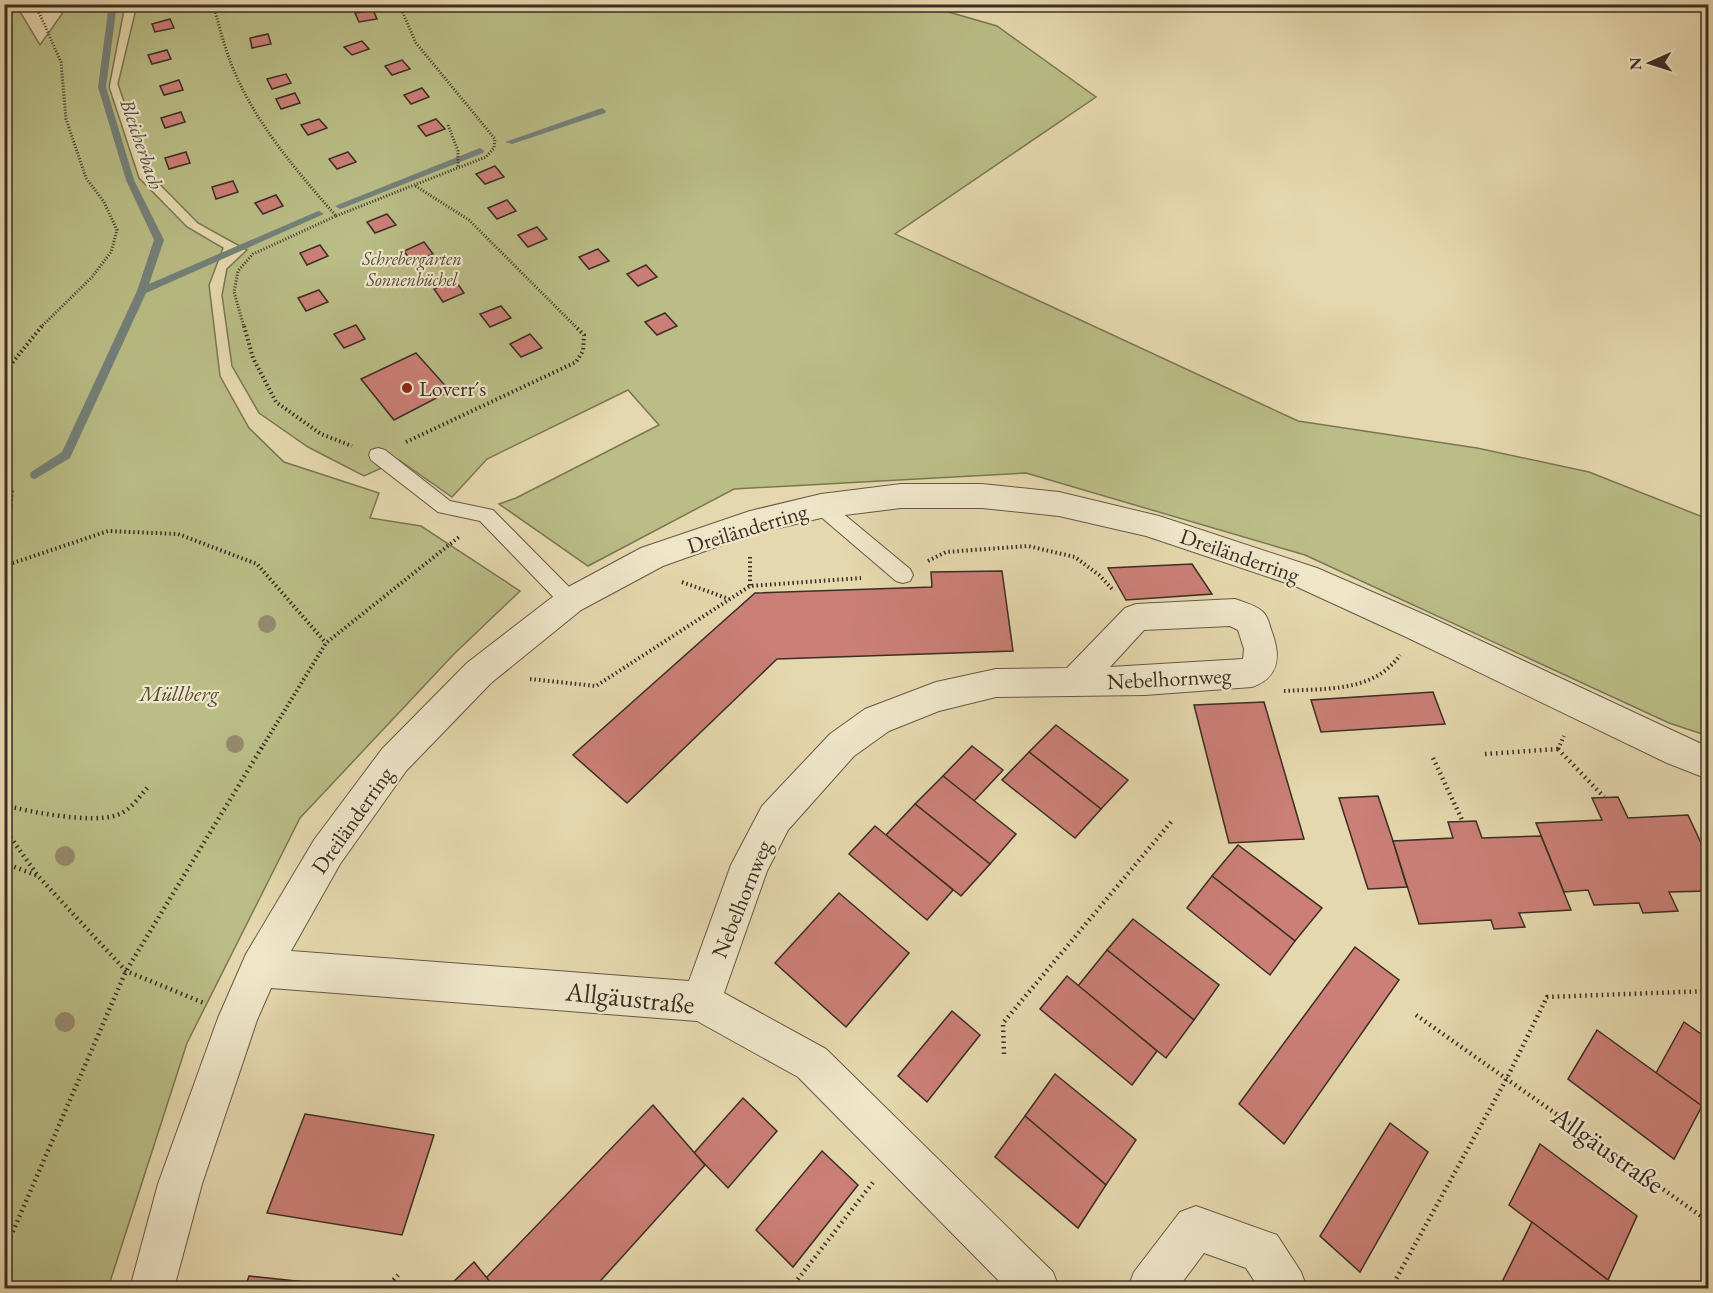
<svg xmlns="http://www.w3.org/2000/svg" width="1713" height="1293" viewBox="0 0 1713 1293" font-family="'EB Garamond',serif">
<style>
.green{fill:#babd86;stroke:#7a7656;stroke-width:1.5}
.lines{fill:none;stroke-linecap:round;stroke-linejoin:round}
.stream{fill:#74817b;fill-rule:evenodd}
.building{fill:#cb7f77;stroke:#3b2e25;stroke-width:1.5}
.service-casing{stroke:#665847;stroke-width:2}
.minor-casing{stroke:#665847;stroke-width:2}
.path-far2{stroke:#3b2e25;stroke-width:3;stroke-dasharray:1 2;stroke-linecap:butt}
.path-far1{stroke:#3b2e25;stroke-width:4;stroke-dasharray:1.5 3;stroke-linecap:butt}
.path{stroke:#3b2e25;stroke-width:4.5;stroke-dasharray:1.5 4;stroke-linecap:butt}
.service{fill:#efe6ca;fill-rule:evenodd}
.minor{fill:#efe6ca;fill-rule:evenodd}
.tree{fill:#968a6d}
.poi-dot{fill:#8f2418;stroke:#efe6ca;stroke-width:2}
.labels{text-anchor:middle;stroke-width:4.5;stroke-linejoin:round;paint-order:stroke}
.far-park-label{font-size:18px;font-style:italic;fill:#544b38;stroke:#efe6ca}
.far-water-label{font-size:20px;font-style:italic;fill:#4e4a42;stroke:#efe6ca}
.poi-label{font-size:22px;fill:#3b2e25;stroke:#efe6ca;text-anchor:start}
.street-label{font-size:22px;fill:#3b2e25;stroke:#efe6ca}
.park-label{font-size:22px;font-style:italic;fill:#544b38;stroke:#efe6ca}
.near-street-label{font-size:27px;fill:#3b2e25;stroke:#efe6ca}
</style>
<rect width="100%" height="100%" fill="#e6d8ae"/>
<filter id="stains"><feTurbulence type="fractalNoise" baseFrequency=".00333" numOctaves="4"/><feColorMatrix values="0 0 0 0 .2 0 0 0 0 .09 0 0 0 0 .02 0 0 0 .5 -.17"/></filter>
<radialGradient id="worn" r=".72"><stop offset=".6" stop-color="#630" stop-opacity="0"/><stop offset="1" stop-color="#630" stop-opacity=".3"/></radialGradient>
<g class="green">
<polygon points="921,4 997,26 1096,97 895,234 1298,421 1477,448 1589,472 1708,519 1708,736 1669,723 1305,555 1026,473 734,489 588,566 499,504 516,498 659,425 628,390 487,459 452,497 399,460 364,476 308,447 259,413 232,366 222,295 227,269 247,250 198,223 149,173 118,84 137,5"/>
<polygon points="60,5 125,5 109,87 139,178 187,227 223,248 209,285 220,376 249,428 284,462 379,493 370,518 421,526 520,591 454,654 300,818 187,1043 108,1288 5,1288 4,8 19,10 40,45 62,14"/>
</g>
<g class="lines">
<g class="stream">
<polygon points="109,4 117,4 106,87 134,180 164,240 149,284 316,212 319,211 324,214 146,293 70,458 35,479 31,478 30,475 31,472 62,452 137,291 154,240 126,180 98,87"/>
<polygon points="602,108 606,111 605,113 512,144 505,142"/>
<polygon points="480,148 484,151 483,153 343,208 340,209 335,206"/>
</g>
</g>
<g class="building">
<polygon points="373,10 377,19 359,22 355,13"/>
<polygon points="170,19 174,28 155,32 152,24"/>
<polygon points="268,34 271,44 252,48 250,38"/>
<polygon points="362,41 369,49 352,55 344,47"/>
<polygon points="167,50 171,59 152,64 148,55"/>
<polygon points="402,60 410,69 392,75 385,66"/>
<polygon points="286,74 291,83 272,89 267,79"/>
<polygon points="179,80 183,90 164,95 160,86"/>
<polygon points="422,88 429,97 411,104 404,95"/>
<polygon points="295,93 300,103 281,109 276,99"/>
<polygon points="181,112 185,122 165,128 161,118"/>
<polygon points="319,119 327,128 308,135 301,125"/>
<polygon points="436,119 445,129 426,136 418,126"/>
<polygon points="186,152 190,163 169,169 165,158"/>
<polygon points="348,152 356,162 337,169 329,159"/>
<polygon points="495,166 504,177 485,184 476,174"/>
<polygon points="233,181 238,192 216,199 212,187"/>
<polygon points="276,195 283,206 263,214 255,203"/>
<polygon points="507,200 516,211 497,219 488,208"/>
<polygon points="387,214 396,225 375,233 367,222"/>
<polygon points="537,227 547,239 528,247 518,235"/>
<polygon points="424,242 433,254 412,262 404,251"/>
<polygon points="320,245 328,256 307,265 300,253"/>
<polygon points="598,249 609,261 589,269 579,257"/>
<polygon points="646,265 657,277 638,286 627,274"/>
<polygon points="455,280 464,293 443,302 434,289"/>
<polygon points="319,290 328,302 306,311 298,298"/>
<polygon points="501,306 511,318 490,327 480,314"/>
<polygon points="665,313 677,326 657,335 645,322"/>
<polygon points="356,325 365,339 344,348 334,334"/>
<polygon points="530,334 542,348 521,357 510,344"/>
<polygon points="416,353 450,391 394,420 361,379"/>
<polygon points="1192,564 1212,594 1126,600 1108,568"/>
<polygon points="1002,571 1013,651 777,659 627,803 573,755 755,593 932,587 931,572"/>
<polygon points="1433,692 1445,724 1321,732 1311,700"/>
<polygon points="1264,702 1304,839 1229,843 1194,705"/>
<polygon points="1056,725 1128,780 1101,809 1029,752"/>
<polygon points="972,746 1003,770 974,801 943,776"/>
<polygon points="1029,752 1101,809 1075,838 1002,780"/>
<polygon points="943,776 1016,834 990,864 915,804"/>
<polygon points="1378,796 1393,841 1407,887 1368,889 1339,798"/>
<polygon points="1618,797 1628,818 1688,815 1708,858 1708,891 1669,892 1678,911 1643,913 1639,903 1594,905 1588,890 1564,892 1536,823 1602,820 1592,798"/>
<polygon points="915,804 990,864 961,896 886,835"/>
<polygon points="1476,821 1482,838 1541,836 1571,910 1519,913 1525,927 1494,929 1491,920 1419,924 1393,841 1453,838 1448,822"/>
<polygon points="875,826 953,890 927,920 849,854"/>
<polygon points="1238,845 1322,908 1295,941 1212,876"/>
<polygon points="1212,876 1295,941 1270,975 1187,908"/>
<polygon points="839,893 909,953 846,1027 775,963"/>
<polygon points="1133,919 1219,985 1194,1020 1107,950"/>
<polygon points="1355,947 1399,980 1284,1144 1239,1104"/>
<polygon points="1107,950 1194,1020 1166,1058 1078,986"/>
<polygon points="1067,976 1157,1051 1132,1085 1040,1009"/>
<polygon points="952,1011 980,1035 927,1102 898,1076"/>
<polygon points="1684,1022 1708,1039 1708,1111 1656,1073"/>
<polygon points="1597,1030 1702,1106 1674,1159 1568,1079"/>
<polygon points="1055,1074 1136,1140 1106,1185 1025,1116"/>
<polygon points="743,1098 777,1131 728,1188 694,1153"/>
<polygon points="653,1105 705,1165 594,1288 495,1288 486,1278"/>
<polygon points="305,1114 434,1135 402,1235 267,1213"/>
<polygon points="1025,1116 1106,1185 1078,1228 995,1157"/>
<polygon points="1390,1123 1428,1152 1360,1272 1320,1236"/>
<polygon points="1540,1144 1637,1216 1608,1280 1509,1205"/>
<polygon points="822,1151 858,1185 793,1267 756,1230"/>
<polygon points="1532,1222 1608,1280 1620,1288 1511,1288 1502,1282"/>
<polygon points="474,1262 495,1288 447,1288"/>
<polygon points="249,1276 333,1285 332,1288 245,1288"/>
</g>
<g class="lines">
<g class="service-casing">
<g id="service">
<polygon points="378,448 385,450 450,501 493,510 577,595 580,601 577,607 570,609 563,607 480,521 438,512 371,460 369,455 371,450"/>
<polygon points="821,499 828,501 910,569 913,575 910,581 903,583 896,581 814,511 811,506 814,501"/>
</g>
</g>
<g class="minor-casing">
<g id="minor">
<path d="M 901,484 L 982,484 L 1059,492 L 1159,516 L 1317,568 L 1430,617 L 1708,747 L 1708,779 L 1667,763 L 1406,637 L 1295,586 L 1146,536 L 1059,516 L 982,508 L 901,508 L 821,518 L 753,534 L 663,566 L 581,610 L 491,683 L 406,771 L 340,864 L 291,951 L 689,981 L 731,865 L 762,806 L 830,734 L 865,709 L 936,682 L 996,669 L 1067,668 L 1125,608 L 1136,604 L 1235,599 C 1244,602 1258,606 1264,613 C 1269,619 1270,628 1273,635 C 1281,659 1278,678 1252,687 L 1145,695 L 996,697 L 939,711 L 889,731 L 854,756 L 788,830 L 767,871 L 724,993 L 826,1049 L 1053,1272 L 1059,1288 L 1006,1288 L 798,1077 L 697,1021 L 271,988 L 257,1020 L 202,1184 L 174,1288 L 130,1288 L 158,1184 L 218,1018 L 246,954 L 314,840 L 382,749 L 467,663 L 559,592 L 641,548 L 750,511 L 821,494 ZM 1230,626 L 1238,630 L 1244,649 L 1243,659 L 1110,667 L 1144,630 Z"/>
<polygon points="1196,1206 1277,1235 1301,1272 1307,1288 1259,1288 1246,1268 1204,1253 1178,1288 1128,1288 1134,1272 1180,1212"/>
</g>
</g>
<g class="path-far2">
<polyline points="31,4 37,8 61,62 66,119 86,178 104,202 117,230 111,252 92,277 41,327"/>
<path d="M 213,4 C 219,25 224,46 232,66 C 255,123 296,170 336,216 L 253,254 L 238,271 L 234,292 L 244,327"/>
<polyline points="399,4 416,43 495,139 494,148 486,157 414,185 469,220 576,327"/>
<polyline points="448,125 458,151 458,168"/>
<polyline points="336,216 414,185"/>
</g>
<g class="path-far1">
<polyline points="244,326 253,358 276,402 321,434 352,446"/>
<polyline points="4,373 42,326"/>
<polyline points="406,442 576,362 583,351 584,335 575,326"/>
<polyline points="4,487 12,490 4,572"/>
<polyline points="750,557 750,586"/>
<polyline points="928,561 946,552 1028,546 1075,557 1099,575 1114,591"/>
<polyline points="4,566 108,531 178,534 257,564 326,643"/>
<polyline points="682,582 729,599"/>
<polyline points="530,679 596,686 750,586 861,578"/>
<path d="M 1284,691 C 1326,688 1373,693 1400,655"/>
<polyline points="261,749 326,643 459,537"/>
<polyline points="1558,749 1564,736"/>
</g>
<g class="path">
<polyline points="1558,749 1604,797"/>
<polyline points="1485,754 1558,749"/>
<polyline points="1433,758 1463,822"/>
<path d="M 4,805 C 30,812 91,824 117,815 C 130,811 139,797 148,787"/>
<polyline points="4,828 38,876 126,971 204,1003"/>
<polyline points="4,863 38,876"/>
<polyline points="1416,1015 1708,1221"/>
<polyline points="1004,1054 1003,1023 1171,822"/>
<polyline points="4,1252 126,971 262,747"/>
<polyline points="386,1288 398,1275"/>
<polyline points="791,1288 874,1181"/>
<polyline points="1391,1288 1507,1078 1547,997 1708,991"/>
</g>
<use href="#service" class="service"/>
<use href="#minor" class="minor"/>
</g>
<g class="tree">
<circle cx="267" cy="624" r="9"/>
<circle cx="235" cy="744" r="9"/>
<circle cx="65" cy="856" r="10"/>
<circle cx="65" cy="1022" r="10"/>
</g>
<circle class="poi-dot" cx="407" cy="388" r="6"/>
<g class="labels">
<g class="far-park-label">
<text x="412" y="265">Schrebergarten<tspan x="412" dy="21">Sonnenbüchel</tspan></text>
</g>
<g class="far-water-label">
<text transform="translate(142 144) rotate(71)" y="7">Bleicherbach</text>
</g>
<g class="poi-label">
<text x="419" y="396">Loverr´s</text>
</g>
<g class="street-label">
<text transform="translate(747 528) rotate(-17)" y="8">Dreiländerring</text>
<text transform="translate(1240 555) rotate(19)" y="8">Dreiländerring</text>
<text transform="translate(1169 678) rotate(-3)" y="8">Nebelhornweg</text>
<text transform="translate(352 820) rotate(-55)" y="8">Dreiländerring</text>
<text transform="translate(741 899) rotate(-68)" y="8">Nebelhornweg</text>
</g>
<g class="park-label">
<text x="179" y="701">Müllberg</text>
</g>
<g class="near-street-label">
<text transform="translate(630 998) rotate(6)" y="9">Allgäustraße</text>
<text transform="translate(1608 1150) rotate(35)" y="9">Allgäustraße</text>
</g>
</g>
<rect width="1713" height="1293" fill="none" stroke="#e6d8ae" stroke-width="24"/>
<rect x="6" y="6" width="1701" height="1281" fill="none" stroke="#3b2e25" stroke-width="3"/>
<rect x="12" y="12" width="1689" height="1269" fill="none" stroke="#3b2e25" stroke-width="1.5"/>
<g transform="translate(1650 63) rotate(267)" stroke="#efe6ca" stroke-width="4.5" paint-order="stroke">
<path d="M0-4.5L10 22L0 15L-10 22Z" fill="#3b2e25"/>
<text y="-9" font-size="16" font-weight="bold" text-anchor="middle" fill="#3b2e25">N</text>
</g>
<rect width="100%" height="100%" filter="url(#stains)"/>
<rect width="100%" height="100%" fill="url(#worn)"/>
</svg>
